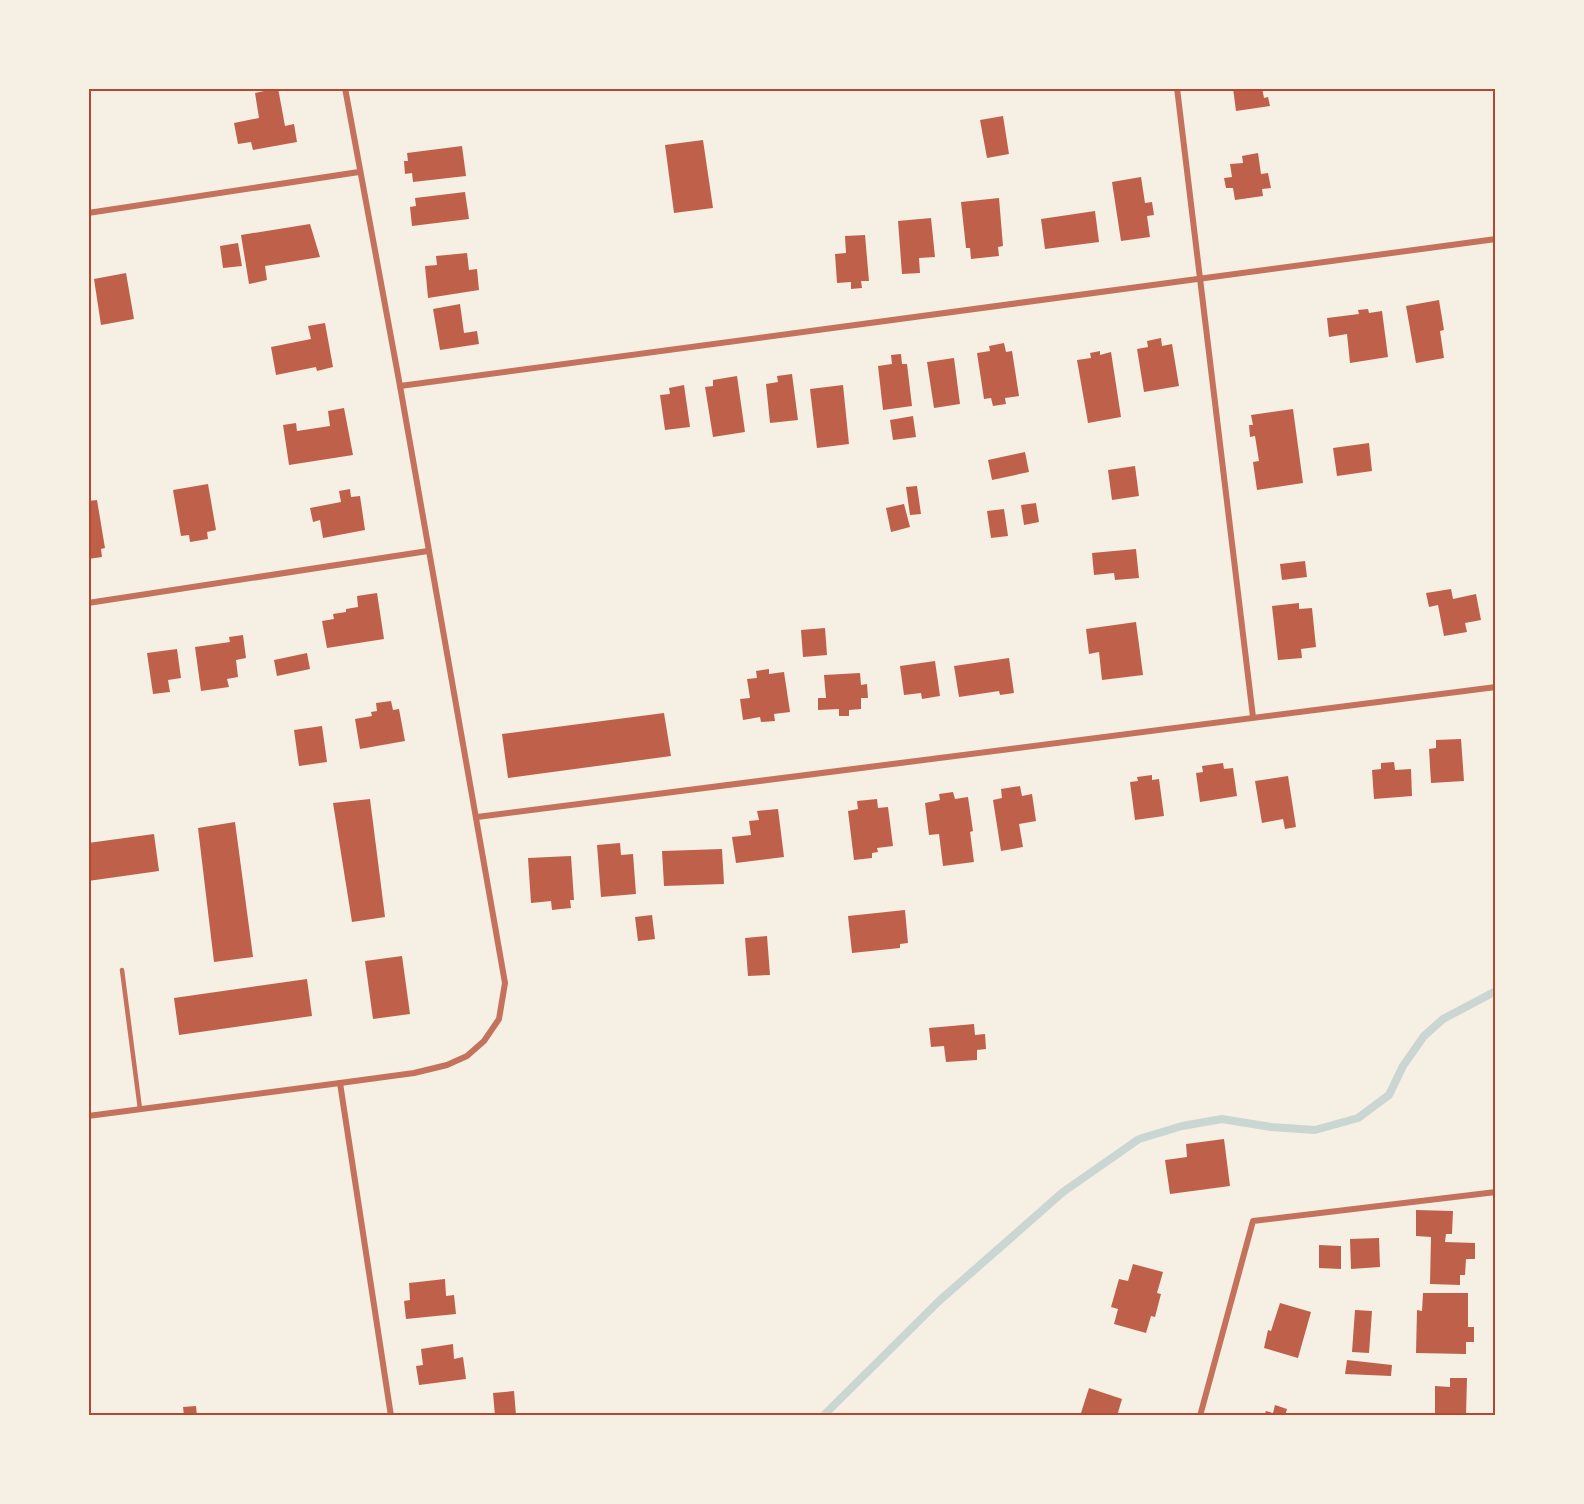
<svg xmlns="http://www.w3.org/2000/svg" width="1584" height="1504" viewBox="0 0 1584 1504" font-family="'Fira Sans Condensed',sans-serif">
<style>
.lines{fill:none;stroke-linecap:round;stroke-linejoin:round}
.stream{stroke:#c9d6d2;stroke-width:8}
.building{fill:#bf614a}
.service{stroke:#c5725c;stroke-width:4.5}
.minor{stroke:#c5725c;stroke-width:6}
.neatline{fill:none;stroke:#b5482f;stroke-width:2}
</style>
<rect width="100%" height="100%" fill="#f6efe4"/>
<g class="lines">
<polyline class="stream" points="823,1416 939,1301 1063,1192 1139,1139 1182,1126 1222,1119 1271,1127 1315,1130 1358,1118 1389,1095 1403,1066 1424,1036 1443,1019 1496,991"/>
</g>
<g class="building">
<polygon points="278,88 285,126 294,124 297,142 253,150 251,142 238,144 234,123 259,118 255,93"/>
<polygon points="1233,88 1262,88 1264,98 1268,97 1270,106 1236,111"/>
<polygon points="1003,116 1009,154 987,158 980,120"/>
<polygon points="703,140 713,208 674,213 665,145"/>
<polygon points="462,146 466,176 413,182 412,173 405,174 404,161 408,161 407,153"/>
<polygon points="1258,153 1261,174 1268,173 1271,188 1262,189 1263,196 1235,200 1233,188 1226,188 1224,178 1232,177 1230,164 1243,163 1242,156"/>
<polygon points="1141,177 1145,203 1152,202 1154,215 1147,216 1150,237 1121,241 1112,182"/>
<polygon points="465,192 469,219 412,226 410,207 416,206 415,198"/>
<polygon points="999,198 1003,246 998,247 999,256 971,259 970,248 966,248 961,202"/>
<polygon points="1095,211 1099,242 1045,249 1041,219"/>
<polygon points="931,218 935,257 919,258 920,273 902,274 898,221"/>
<polygon points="310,224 320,257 265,266 267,280 249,284 241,235"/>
<polygon points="865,235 869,281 861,281 862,288 851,289 851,282 837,283 835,254 846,253 845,236"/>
<polygon points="238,243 242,266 223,268 220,246"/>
<polygon points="467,253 469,270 477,269 479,290 428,298 425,266 437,265 436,256"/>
<polygon points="126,273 134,319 101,325 94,279"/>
<polygon points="1439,300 1444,330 1440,331 1444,358 1416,363 1406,306"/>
<polygon points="460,304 464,333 477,331 479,344 440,350 433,309"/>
<polygon points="1368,309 1369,313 1382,311 1388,357 1350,363 1347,334 1329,337 1327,318 1359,314 1358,310"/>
<polygon points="325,323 333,367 317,371 316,367 276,375 271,347 311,339 308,326"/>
<polygon points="1161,338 1162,346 1172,344 1179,386 1144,392 1137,349 1148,347 1147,341"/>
<polygon points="1004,343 1006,352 1012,351 1019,396 1005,398 1006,404 993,406 991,398 984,399 977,353 990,351 989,346"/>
<polygon points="1100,351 1100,355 1111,352 1121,417 1088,423 1077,360 1091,358 1090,353"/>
<polygon points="901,354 902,364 907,364 912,406 883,410 878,366 892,364 891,355"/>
<polygon points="954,358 960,404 934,408 927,362"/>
<polygon points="792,374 798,420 770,423 766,384 778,382 777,376"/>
<polygon points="737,376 745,432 713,437 705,387 713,386 713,380"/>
<polygon points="684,385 690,427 665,430 660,395 670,394 669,388"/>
<polygon points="843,385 849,444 817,448 810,389"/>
<polygon points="344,408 353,455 289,465 283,425 296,423 297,431 330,426 328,411"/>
<polygon points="1293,409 1303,483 1257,490 1253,462 1259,461 1255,436 1250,437 1249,425 1253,425 1251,415"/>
<polygon points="913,416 916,437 893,440 890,420"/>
<polygon points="1369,443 1372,471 1337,476 1333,448"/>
<polygon points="1025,452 1029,472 992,480 988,460"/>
<polygon points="1135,466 1139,496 1112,500 1108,470"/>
<polygon points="208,484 216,530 207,532 208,539 190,542 189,535 181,536 173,490"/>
<polygon points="917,486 921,514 910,515 906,487"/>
<polygon points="350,489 351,497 360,496 365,530 323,538 320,520 313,522 310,508 341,502 339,491"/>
<polygon points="97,500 105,548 101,549 102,557 88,559 88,501"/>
<polygon points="1036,503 1039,522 1024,525 1021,505"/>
<polygon points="904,504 910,527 891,532 886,508"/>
<polygon points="1004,509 1008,536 991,538 987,511"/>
<polygon points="1136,549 1139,578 1115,580 1114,573 1094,575 1092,553"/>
<polygon points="1305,561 1307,577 1282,580 1280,564"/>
<polygon points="1451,589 1453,599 1476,594 1481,620 1465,623 1467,632 1444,636 1438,605 1429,607 1426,593"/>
<polygon points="377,593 384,639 327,648 322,621 334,619 333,614 346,612 346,609 358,607 357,596"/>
<polygon points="1299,603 1299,609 1312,608 1316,647 1301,649 1302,658 1278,660 1272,606"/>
<polygon points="1136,622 1143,675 1102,680 1099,652 1089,654 1086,629"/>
<polygon points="825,628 827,655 803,657 801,630"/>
<polygon points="243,635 246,658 236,660 238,677 227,679 229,687 201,691 195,647 230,642 229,637"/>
<polygon points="177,649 181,678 168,680 170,692 153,694 147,653"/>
<polygon points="307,653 310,669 277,676 274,660"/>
<polygon points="1009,658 1014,693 1000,695 999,691 959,697 954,666"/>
<polygon points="935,661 940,696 922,699 921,693 904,695 900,666"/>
<polygon points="769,669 769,674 784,672 790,712 774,714 775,721 761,722 760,717 743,720 740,699 750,698 747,679 757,678 756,671"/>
<polygon points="860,673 861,685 867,684 868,698 861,698 861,709 849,710 849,716 839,716 839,709 818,710 818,698 826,698 824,675"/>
<polygon points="391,701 393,710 399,709 405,741 360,749 355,719 372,716 371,712 377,711 376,703"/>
<polygon points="664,713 671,756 508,778 502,734"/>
<polygon points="322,726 327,762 299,766 294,730"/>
<polygon points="1461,739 1464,781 1431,783 1429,749 1436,748 1436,740"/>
<polygon points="1394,762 1395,770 1411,769 1412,796 1374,799 1372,770 1381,769 1381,763"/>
<polygon points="1223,763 1224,769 1233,768 1237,796 1200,802 1196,773 1203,772 1202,766"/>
<polygon points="1152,775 1152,780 1159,779 1164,816 1135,820 1130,782 1138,781 1137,777"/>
<polygon points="1288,776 1296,827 1285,829 1283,819 1262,823 1255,781"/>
<polygon points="1020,786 1022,796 1032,794 1036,821 1019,824 1023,847 1001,851 993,800 1002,798 1001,789"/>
<polygon points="953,792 955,799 968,797 973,831 970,832 974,862 943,866 939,834 929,835 925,803 940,800 939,794"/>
<polygon points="370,799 385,917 352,922 333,803"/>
<polygon points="877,799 878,808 888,807 893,846 877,848 878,852 872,853 872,858 854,860 848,811 858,809 857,801"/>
<polygon points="778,809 784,857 736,863 732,837 751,835 749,821 759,820 757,811"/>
<polygon points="235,822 253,957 214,962 198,828"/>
<polygon points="154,834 159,871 88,881 88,843"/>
<polygon points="620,843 621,855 633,854 636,894 601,897 597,845"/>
<polygon points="722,849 724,884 664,886 662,851"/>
<polygon points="571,856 574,900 570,900 571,908 552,910 551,901 531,903 528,858"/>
<polygon points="905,910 908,943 900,944 900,948 852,953 848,916"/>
<polygon points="652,915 655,939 638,941 635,917"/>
<polygon points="767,936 770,975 748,976 745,938"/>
<polygon points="402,956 410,1014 373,1019 365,961"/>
<polygon points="307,979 312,1016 179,1035 174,998"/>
<polygon points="974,1024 975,1035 985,1034 986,1049 977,1050 977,1060 946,1062 944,1046 931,1047 929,1028"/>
<polygon points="1224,1139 1230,1186 1170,1194 1165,1160 1187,1157 1186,1144"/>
<polygon points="1416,1210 1453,1211 1452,1234 1446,1234 1445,1242 1475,1243 1475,1259 1466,1259 1465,1275 1460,1275 1460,1285 1430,1284 1431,1237 1416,1236"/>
<polygon points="1379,1238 1380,1267 1351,1269 1350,1239"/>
<polygon points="1319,1245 1341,1246 1341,1269 1319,1268"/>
<polygon points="1133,1264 1163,1272 1157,1293 1161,1294 1155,1317 1151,1316 1146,1333 1114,1324 1118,1309 1111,1307 1119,1279 1128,1281"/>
<polygon points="445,1279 446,1296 454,1295 456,1314 406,1319 404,1301 410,1300 409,1283"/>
<polygon points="1423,1293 1468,1293 1468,1327 1474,1327 1474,1342 1466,1342 1466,1354 1416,1353 1417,1310 1422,1311"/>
<polygon points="1280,1303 1311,1312 1298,1358 1264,1348 1268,1330 1271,1331"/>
<polygon points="1355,1310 1372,1311 1369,1353 1352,1352"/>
<polygon points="453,1344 454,1359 463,1357 466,1379 419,1385 416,1366 423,1365 421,1349"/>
<polygon points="1347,1360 1392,1365 1391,1376 1345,1374"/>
<polygon points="1450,1378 1467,1378 1466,1416 1435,1416 1435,1386 1450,1387"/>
<polygon points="1089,1388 1122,1399 1117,1416 1080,1416"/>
<polygon points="514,1391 516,1415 495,1416 493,1393"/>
<polygon points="1275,1405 1287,1409 1285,1416 1264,1416 1266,1411 1273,1413"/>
<polygon points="196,1406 197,1416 184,1416 183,1407"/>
</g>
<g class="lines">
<polyline class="service" points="122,970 140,1109"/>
<g class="minor">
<polyline points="1177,88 1253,717"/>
<polyline points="88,213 359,172"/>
<polyline points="400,386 1496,239"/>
<polyline points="88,603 428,551"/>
<polyline points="477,817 1496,687"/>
<polyline points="340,1083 391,1416"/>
<polyline points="88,1116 340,1083 414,1073 447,1065 467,1056 484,1041 499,1019 505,983 400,386 345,88"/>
<polyline points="1200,1416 1253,1221 1496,1192"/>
</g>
</g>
<rect width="1584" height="1504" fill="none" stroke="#f6efe4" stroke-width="180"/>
<rect x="90" y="90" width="1404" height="1324" class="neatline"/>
</svg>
